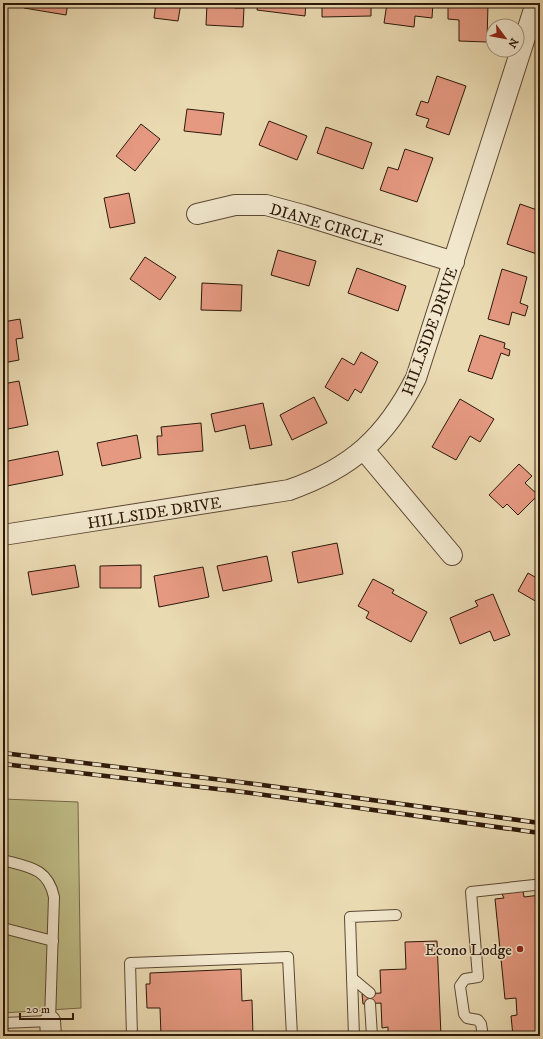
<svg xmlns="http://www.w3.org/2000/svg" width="543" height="1039" viewBox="0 0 543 1039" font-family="'IM FELL DW Pica',serif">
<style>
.green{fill:#bfbd87;stroke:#766a48}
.building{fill:#e59981;stroke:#2d1809}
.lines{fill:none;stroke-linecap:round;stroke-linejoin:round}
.lane-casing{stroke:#5c4833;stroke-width:12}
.street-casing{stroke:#5c4833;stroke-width:22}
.lane{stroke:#f1e7cd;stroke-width:10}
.street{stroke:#f1e7cd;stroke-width:20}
.rail-casing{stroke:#2d1809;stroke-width:4.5}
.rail{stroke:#f1e7cd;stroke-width:3;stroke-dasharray:9;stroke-linecap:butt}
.poi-dot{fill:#8f2418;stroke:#f1e7cd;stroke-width:1.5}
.labels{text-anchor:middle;stroke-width:3;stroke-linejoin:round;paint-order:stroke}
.street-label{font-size:16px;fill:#2d1809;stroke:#f1e7cd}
.poi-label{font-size:16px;fill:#2d1809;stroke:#f1e7cd;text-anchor:end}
</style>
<rect width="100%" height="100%" fill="#eadab2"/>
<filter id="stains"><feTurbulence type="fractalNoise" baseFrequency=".005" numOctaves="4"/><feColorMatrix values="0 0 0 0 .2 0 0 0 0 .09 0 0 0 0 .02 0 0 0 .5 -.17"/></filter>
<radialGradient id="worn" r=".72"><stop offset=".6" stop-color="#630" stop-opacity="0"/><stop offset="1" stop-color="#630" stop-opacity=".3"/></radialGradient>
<polygon class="green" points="3,799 78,802 81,1008 3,1013"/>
<g class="building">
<polygon points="24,3 68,3 66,15 24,8"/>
<polygon points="87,3 126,3 126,7 87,6"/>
<polygon points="156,3 181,3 178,21 154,18"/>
<polygon points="207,3 235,3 235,8 244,8 243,27 206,25"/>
<polygon points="258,3 306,3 305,16 257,10"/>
<polygon points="322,3 371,3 371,16 322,17"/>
<polygon points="387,3 433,3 432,18 415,16 414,27 384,23"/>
<polygon points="448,3 488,3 487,42 459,41 459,20 448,19"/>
<polygon points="437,76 466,86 449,135 426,127 429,119 416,115 421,101 428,103"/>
<polygon points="187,109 224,113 221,135 184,131"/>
<polygon points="269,121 307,136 297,160 259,145"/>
<polygon points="141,124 160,139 135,171 116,156"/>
<polygon points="326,127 372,143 363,169 317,153"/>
<polygon points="405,149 433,158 417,202 380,190 388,167 398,170"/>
<polygon points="540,166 540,177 537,176"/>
<polygon points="129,193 135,223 110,228 104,198"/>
<polygon points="520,204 540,211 540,255 507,244"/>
<polygon points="278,250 316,261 309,286 271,275"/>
<polygon points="145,257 176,277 160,300 130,279"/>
<polygon points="357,268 406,286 398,311 348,293"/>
<polygon points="502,269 527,277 520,303 528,306 525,316 512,312 509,325 488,319"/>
<polygon points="202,283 242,285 241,311 201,310"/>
<polygon points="20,319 23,338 16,339 19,360 3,363 3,322"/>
<polygon points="480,335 505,343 504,348 510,350 509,356 501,353 492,379 468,371"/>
<polygon points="361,352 378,362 361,393 355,389 348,401 325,387 342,358 354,365"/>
<polygon points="19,381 28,425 3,430 3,384"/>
<polygon points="314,397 327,423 292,440 280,415"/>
<polygon points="460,399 494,419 480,442 470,436 456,460 432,447"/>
<polygon points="263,403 272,445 250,449 245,425 215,432 211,414"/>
<polygon points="201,423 203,451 158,455 157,436 162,436 161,427"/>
<polygon points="137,435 141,458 102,466 97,443"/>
<polygon points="58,451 63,475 7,486 3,462"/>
<polygon points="519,464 532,476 525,483 538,495 518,515 507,504 503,508 489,495"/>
<polygon points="337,543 343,574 298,583 292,552"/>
<polygon points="267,556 272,581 223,591 217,566"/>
<polygon points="75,565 79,587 32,595 28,572"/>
<polygon points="141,565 141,588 100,588 100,566"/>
<polygon points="203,567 209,597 159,607 154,576"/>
<polygon points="528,573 540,580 540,596 537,602 518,591"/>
<polygon points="373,579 394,590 392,593 427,612 411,642 366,618 369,612 358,606"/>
<polygon points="493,594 510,635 494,641 490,631 460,644 450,618 478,606 475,601"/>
<polygon points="523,891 524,897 540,895 540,1036 513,1036 511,1016 517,1015 516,998 505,999 495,899 504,898 502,894"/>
<polygon points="437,941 441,1036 396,1036 396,1033 388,1034 388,1027 382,1028 381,1003 363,1004 362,994 381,993 380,970 406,969 405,942"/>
<polygon points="241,969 242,1001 252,1000 253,1036 161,1036 160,1008 147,1008 146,984 150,984 150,973"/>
</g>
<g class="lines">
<g class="lane-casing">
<g id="lane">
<path d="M 3,860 C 29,867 48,868 54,897 L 50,1021 L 3,1023"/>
<polyline points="3,928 53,941"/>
<polyline points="352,978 370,993"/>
<polyline points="370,1004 372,1036"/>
<polyline points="132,1036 130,963 288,957 292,1036"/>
<polyline points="354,1036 350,917 396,915"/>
<polyline points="483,1036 481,1024 478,1020 467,1018 464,1014 460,986 465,979 478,977 471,892 534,885 540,886"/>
</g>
</g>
<g class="street-casing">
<g id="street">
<polyline points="197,214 235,205 266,205 303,215 454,262"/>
<polyline points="364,450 452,555"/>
<path d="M 3,535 L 289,490 C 352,468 386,437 416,378 L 536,3"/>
<polyline points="50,1021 51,1036"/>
</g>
</g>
<use href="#lane" class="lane"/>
<use href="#street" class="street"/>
<g class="rail-casing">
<g id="rail">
<polyline points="3,753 255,784 540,823"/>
<polyline points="3,764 243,792 540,833"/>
</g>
</g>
<use href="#rail" class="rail"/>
</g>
<circle class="poi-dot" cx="520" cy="949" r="4"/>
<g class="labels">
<g class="street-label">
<text transform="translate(327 224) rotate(16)" y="6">DIANE CIRCLE</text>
<text transform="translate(429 331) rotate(-70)" y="6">HILLSIDE DRIVE</text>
<text transform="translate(154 512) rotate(-9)" y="6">HILLSIDE DRIVE</text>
</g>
<g class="poi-label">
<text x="512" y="955">Econo Lodge</text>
</g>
</g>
<rect width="543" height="1039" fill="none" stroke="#eadab2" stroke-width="16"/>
<rect x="4" y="4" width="535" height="1031" fill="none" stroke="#2d1809" stroke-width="2"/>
<rect x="8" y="8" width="527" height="1023" fill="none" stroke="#2d1809"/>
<g transform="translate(505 38) rotate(122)"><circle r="19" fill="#f1e7cd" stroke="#a3947f"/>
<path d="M0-3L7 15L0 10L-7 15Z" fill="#8f2418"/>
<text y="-6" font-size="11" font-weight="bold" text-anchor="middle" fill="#2d1809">N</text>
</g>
<path d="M20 1013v6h53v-6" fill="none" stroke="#2d1809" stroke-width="2"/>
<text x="26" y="1013" font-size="12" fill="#2d1809" stroke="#f1e7cd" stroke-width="3" paint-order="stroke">20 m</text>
<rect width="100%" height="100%" filter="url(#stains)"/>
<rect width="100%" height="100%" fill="url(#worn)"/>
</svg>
